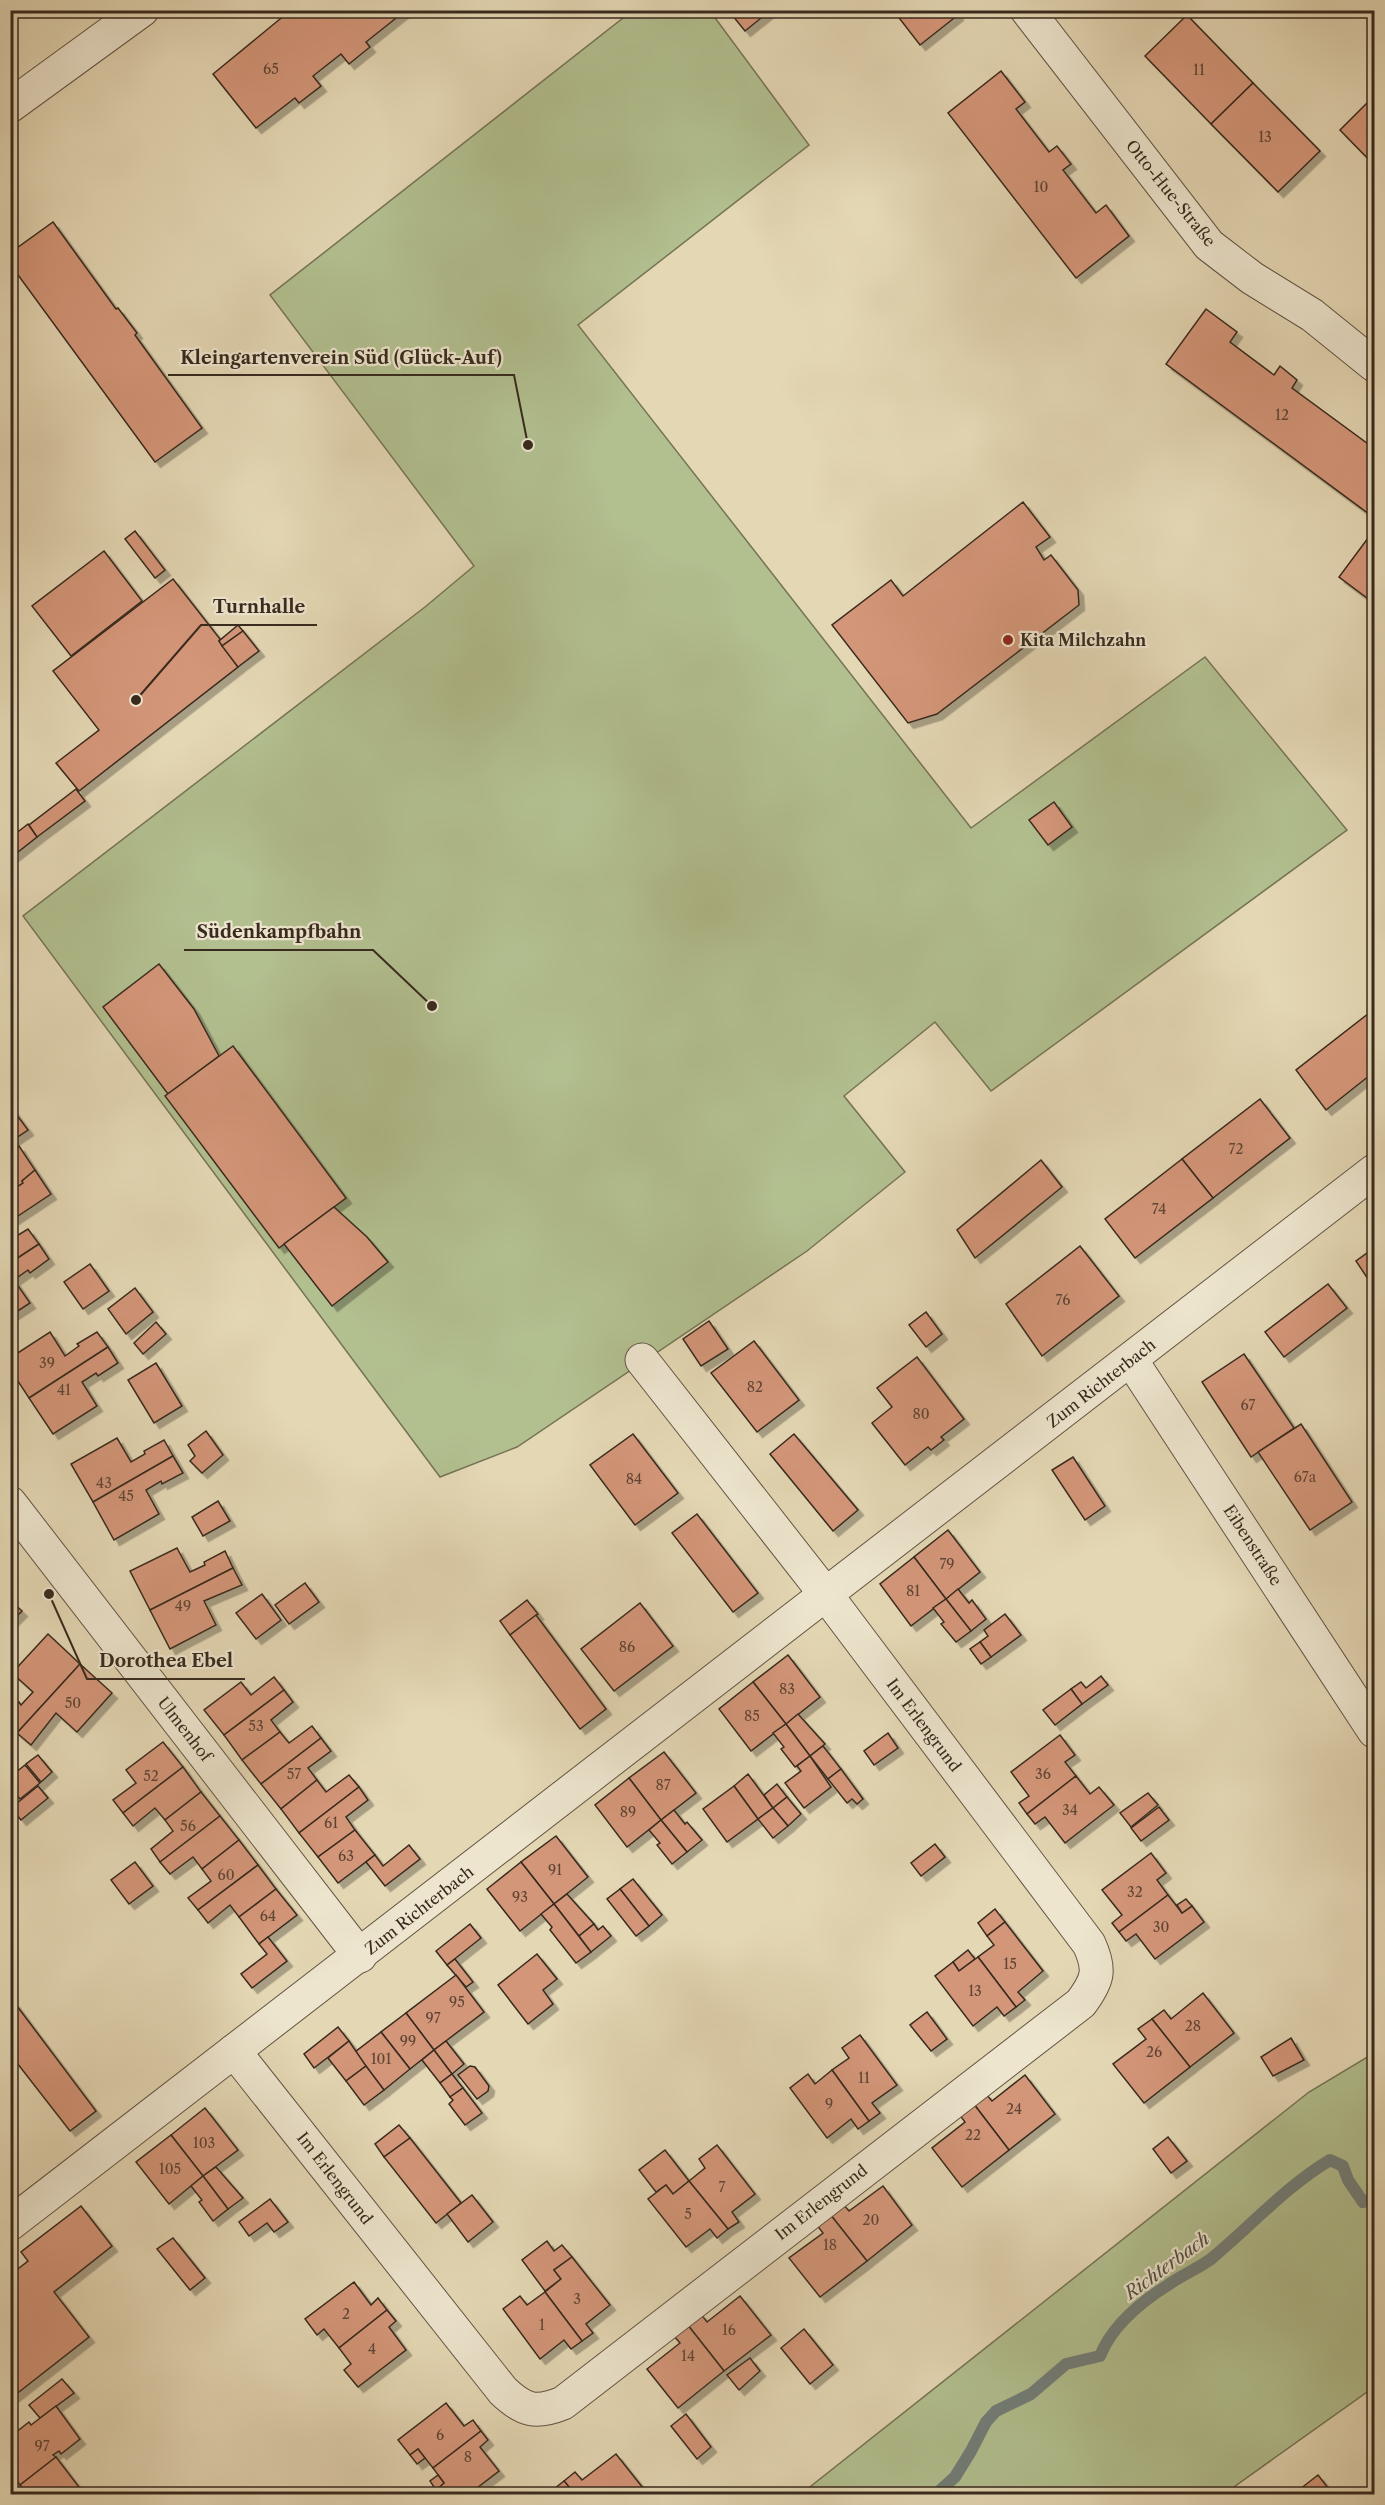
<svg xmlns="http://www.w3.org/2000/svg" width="1385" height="2505" viewBox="0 0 1385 2505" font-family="'Libre Caslon Text',serif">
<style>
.green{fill:#b2bf8f;stroke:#757456;stroke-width:1.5}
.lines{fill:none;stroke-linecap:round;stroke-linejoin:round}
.stream{stroke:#737f7b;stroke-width:12}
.building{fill:#d49679;stroke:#382a1e;stroke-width:1.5;filter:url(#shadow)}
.street-casing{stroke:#635544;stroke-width:35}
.street{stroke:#ede5ce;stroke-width:33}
.poi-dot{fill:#8f2418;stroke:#ede5ce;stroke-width:2}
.labels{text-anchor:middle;stroke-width:4.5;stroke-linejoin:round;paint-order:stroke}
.number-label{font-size:14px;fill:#5f4535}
.street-label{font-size:16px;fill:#382a1e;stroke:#ede5ce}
.poi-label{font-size:16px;font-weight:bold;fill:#382a1e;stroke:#ede5ce;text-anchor:start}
.water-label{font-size:18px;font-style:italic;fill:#514d45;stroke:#ede5ce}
.leader{fill:none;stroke:#382a1e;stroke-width:2}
.callout-dot{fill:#382a1e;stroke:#ede5ce;stroke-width:2}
.callout-label{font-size:18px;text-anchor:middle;font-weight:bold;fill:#382a1e;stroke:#ede5ce;stroke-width:4.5;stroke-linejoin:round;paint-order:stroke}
</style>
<defs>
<filter id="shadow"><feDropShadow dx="5.5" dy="5.5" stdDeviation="0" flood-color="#0004"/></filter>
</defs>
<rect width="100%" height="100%" fill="#e4d7b4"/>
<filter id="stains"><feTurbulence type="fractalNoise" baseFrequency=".00333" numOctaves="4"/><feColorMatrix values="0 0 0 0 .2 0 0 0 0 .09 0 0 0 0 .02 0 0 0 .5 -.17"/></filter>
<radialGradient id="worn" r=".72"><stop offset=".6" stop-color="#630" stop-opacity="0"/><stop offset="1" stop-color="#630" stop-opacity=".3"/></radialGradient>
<g class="green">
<polygon points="632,11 710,11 809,145 578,325 971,828 1205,657 1347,830 991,1091 935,1022 844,1096 905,1172 807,1251 517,1447 440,1477 23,916 425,607 474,566 270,295"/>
<polygon points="1374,2053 1374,2387 1224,2494 801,2494 1309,2092"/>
</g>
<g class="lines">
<path class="stream" d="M 936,2494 L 955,2477 L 971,2451 L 986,2422 L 996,2411 L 1031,2394 L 1066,2364 L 1100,2356 C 1112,2326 1141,2302 1168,2285 C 1182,2275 1197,2269 1211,2259 C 1251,2226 1285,2187 1330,2160 L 1343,2166 L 1348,2180 L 1363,2202 L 1374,2198"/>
</g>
<g class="building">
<polygon points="291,10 405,11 366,42 370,47 349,64 341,54 313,76 321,86 299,103 295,98 256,128 213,74"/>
<polygon points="728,10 771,10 745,31"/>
<polygon points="893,10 954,10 958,15 920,45"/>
<polygon points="1187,15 1253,83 1211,124 1145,56"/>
<polygon points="1001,71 1025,102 1016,109 1049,152 1057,146 1071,164 1063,170 1096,213 1106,205 1129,236 1076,278 948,113"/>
<polygon points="1253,83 1320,151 1278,192 1211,124"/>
<polygon points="1374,96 1374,165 1340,130"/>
<polygon points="53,222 116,309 118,308 137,333 135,335 202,428 155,462 10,264 10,253"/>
<polygon points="1206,309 1237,332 1230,342 1274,375 1280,366 1297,380 1292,388 1371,446 1374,442 1374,507 1369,514 1166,364"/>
<polygon points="1023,502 1050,537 1036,547 1044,560 1051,555 1078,590 1079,605 937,714 908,723 832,625 891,580 903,596"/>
<polygon points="1374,530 1374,588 1367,598 1339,577"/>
<polygon points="135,531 165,570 155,578 125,539"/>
<polygon points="104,551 142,601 71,656 32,606"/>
<polygon points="173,579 220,639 219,641 238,667 79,791 56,763 99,730 53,671"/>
<polygon points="238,625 243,631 222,646 219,641"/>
<polygon points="243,631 259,651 238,667 222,646"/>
<polygon points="76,789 85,801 37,837 29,825"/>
<polygon points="1054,802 1072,827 1048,845 1029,820"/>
<polygon points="28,824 37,837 13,856 10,853 10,838"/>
<polygon points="159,964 194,1009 219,1056 168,1094 103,1007"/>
<polygon points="1373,1010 1374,1072 1326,1110 1296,1070"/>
<polygon points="233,1046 346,1198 279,1248 165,1096"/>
<polygon points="1260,1099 1290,1138 1213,1198 1182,1159"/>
<polygon points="11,1107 28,1130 10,1142 10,1108"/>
<polygon points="19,1146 35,1170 22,1181 23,1183 10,1192 10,1154"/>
<polygon points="1182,1159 1213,1198 1135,1258 1105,1219"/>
<polygon points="1041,1160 1062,1187 975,1258 957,1230"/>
<polygon points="35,1170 51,1194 12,1220 10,1192 23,1183 22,1181"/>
<polygon points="334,1207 367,1237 388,1262 332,1306 284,1244"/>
<polygon points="28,1229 39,1244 10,1263 10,1240"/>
<polygon points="39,1244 49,1259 30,1273 28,1270 14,1280 30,1303 10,1316 10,1263"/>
<polygon points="1080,1246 1119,1296 1042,1356 1006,1304"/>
<polygon points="1374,1248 1374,1288 1356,1261"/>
<polygon points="90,1264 109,1291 83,1309 64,1282"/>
<polygon points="1328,1284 1347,1308 1284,1357 1265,1332"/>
<polygon points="135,1288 153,1312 126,1334 108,1309"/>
<polygon points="926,1312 942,1334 926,1347 909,1325"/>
<polygon points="709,1321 728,1349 701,1366 683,1339"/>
<polygon points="156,1322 166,1334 143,1354 134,1343"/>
<polygon points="50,1332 65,1356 79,1346 77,1344 97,1332 108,1347 29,1398 10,1369 10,1358"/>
<polygon points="754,1341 799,1400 757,1432 711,1373"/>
<polygon points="108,1347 118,1363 98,1376 96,1373 82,1382 97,1406 53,1434 29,1398"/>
<polygon points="1244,1354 1294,1428 1251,1457 1202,1382"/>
<polygon points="917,1357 964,1419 941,1437 944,1440 931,1450 928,1447 905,1465 872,1423 892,1407 877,1388"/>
<polygon points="156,1363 182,1406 154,1423 128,1380"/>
<polygon points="1301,1424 1352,1502 1310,1530 1258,1452"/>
<polygon points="206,1431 223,1455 202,1473 190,1461 195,1456 188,1445"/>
<polygon points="633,1434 678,1493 635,1525 590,1465"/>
<polygon points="794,1434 858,1510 833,1531 770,1454"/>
<polygon points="117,1438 131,1462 145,1454 144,1451 164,1440 173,1456 93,1502 71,1464"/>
<polygon points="173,1456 183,1473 162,1484 161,1481 146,1490 159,1514 114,1540 93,1502"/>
<polygon points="1073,1457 1105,1506 1085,1520 1052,1470"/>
<polygon points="218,1501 230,1521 203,1536 192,1517"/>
<polygon points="697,1514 758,1593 733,1612 672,1533"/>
<polygon points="948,1530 980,1572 946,1599 914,1557"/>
<polygon points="177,1548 190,1572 205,1565 204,1562 225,1551 233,1568 150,1610 130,1571"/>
<polygon points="914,1557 946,1599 911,1626 880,1584"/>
<polygon points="233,1568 242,1585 204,1601 216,1625 170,1649 150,1610"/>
<polygon points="305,1583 319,1602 289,1624 275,1605"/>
<polygon points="958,1589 969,1603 972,1600 986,1619 971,1631 946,1599"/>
<polygon points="262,1594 281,1620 256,1639 236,1613"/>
<polygon points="946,1599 971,1631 956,1642 941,1624 944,1622 933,1608"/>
<polygon points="10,1600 22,1611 10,1623"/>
<polygon points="527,1600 538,1614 510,1635 500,1621"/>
<polygon points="640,1603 673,1646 614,1691 581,1649"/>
<polygon points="1005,1614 1021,1635 991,1657 980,1642 988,1636 984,1630"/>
<polygon points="536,1615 606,1709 580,1729 510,1635"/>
<polygon points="48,1634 80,1664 17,1733 10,1727 10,1711 19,1702 21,1705 33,1692 12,1673"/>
<polygon points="980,1642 991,1657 981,1664 970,1649"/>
<polygon points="788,1655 820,1697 786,1724 753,1682"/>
<polygon points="80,1664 112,1693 77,1732 56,1713 31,1745 17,1733"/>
<polygon points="1101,1676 1108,1685 1082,1704 1071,1689 1081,1682 1086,1688"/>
<polygon points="274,1677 284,1690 224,1735 204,1710 241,1682 251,1695"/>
<polygon points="753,1682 786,1724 751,1751 719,1709"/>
<polygon points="1071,1689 1082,1704 1055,1725 1043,1710"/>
<polygon points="284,1690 293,1702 271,1720 280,1732 242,1760 224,1735"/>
<polygon points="798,1714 825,1744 810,1756 786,1724"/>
<polygon points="786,1724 810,1756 795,1767 781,1749 784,1747 773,1733"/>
<polygon points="312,1726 321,1738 261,1784 242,1760 280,1732 289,1743"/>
<polygon points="888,1733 898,1748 874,1765 864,1751"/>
<polygon points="1060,1735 1075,1755 1065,1762 1076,1776 1027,1814 1019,1803 1029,1796 1011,1772"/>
<polygon points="321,1738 331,1751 308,1768 317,1780 281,1809 261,1784"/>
<polygon points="163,1742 183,1767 123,1813 113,1800 136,1783 126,1770"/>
<polygon points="823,1746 841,1769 828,1779 810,1756"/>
<polygon points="664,1752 696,1793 661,1820 629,1778"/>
<polygon points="38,1755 52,1772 41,1782 26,1764"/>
<polygon points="810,1756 831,1787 804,1808 785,1783 801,1771 797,1766"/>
<polygon points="25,1765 40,1783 20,1799 10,1788 10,1777"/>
<polygon points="183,1767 201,1792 165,1820 155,1808 133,1826 123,1813"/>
<polygon points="841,1769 863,1799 857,1804 852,1799 847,1803 828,1779"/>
<polygon points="748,1774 773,1808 758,1819 734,1786"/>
<polygon points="349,1775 359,1787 299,1833 281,1809 317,1780 326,1792"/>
<polygon points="1076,1776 1090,1794 1099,1787 1114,1805 1065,1843 1045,1817 1035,1824 1027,1814"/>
<polygon points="629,1778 661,1820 627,1847 595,1805"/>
<polygon points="777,1784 787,1797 773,1808 764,1795"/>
<polygon points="38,1786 48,1798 21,1820 11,1808"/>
<polygon points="734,1786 758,1819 727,1842 703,1809"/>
<polygon points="359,1787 368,1800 346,1817 355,1830 318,1857 299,1833"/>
<polygon points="201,1792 220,1816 160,1862 151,1849 173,1831 165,1820"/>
<polygon points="1148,1793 1158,1805 1131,1827 1120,1813"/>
<polygon points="787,1797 801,1814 788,1826 773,1808"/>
<polygon points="1159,1807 1169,1820 1141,1841 1131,1828"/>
<polygon points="773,1808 788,1826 773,1838 758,1819"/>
<polygon points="674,1810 685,1824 687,1822 702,1840 687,1852 661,1820"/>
<polygon points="220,1816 239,1840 202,1869 193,1857 170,1874 160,1862"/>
<polygon points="661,1820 687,1852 672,1864 657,1845 660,1843 649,1830"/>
<polygon points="355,1830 375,1855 338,1883 318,1857"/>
<polygon points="556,1836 588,1877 554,1904 521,1862"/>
<polygon points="239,1840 258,1865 198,1910 188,1898 211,1881 202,1869"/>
<polygon points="935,1844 945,1857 921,1876 911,1863"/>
<polygon points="409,1845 420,1859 385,1886 366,1862 375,1855 383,1866"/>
<polygon points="1151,1853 1166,1873 1157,1880 1168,1895 1119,1932 1112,1923 1122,1915 1102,1890"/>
<polygon points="135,1862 153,1886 129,1904 111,1880"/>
<polygon points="521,1862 554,1904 520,1931 487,1889"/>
<polygon points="258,1865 276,1889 239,1917 230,1905 208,1923 198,1910"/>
<polygon points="633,1879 662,1915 649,1926 620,1889"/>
<polygon points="276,1889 297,1915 259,1944 239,1917"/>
<polygon points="620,1889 649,1926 636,1936 607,1899"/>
<polygon points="567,1894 594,1924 579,1936 554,1904"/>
<polygon points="1168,1895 1182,1913 1192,1906 1204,1922 1155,1959 1136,1934 1126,1941 1119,1932"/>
<polygon points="1186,1899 1192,1906 1182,1913 1177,1905"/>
<polygon points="554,1904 591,1952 576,1963 550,1930 552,1927 541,1914"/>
<polygon points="995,1909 1005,1922 987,1936 978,1923"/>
<polygon points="1005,1922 1043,1971 1018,1992 1025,2000 1016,2007 978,1957 994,1945 987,1936"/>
<polygon points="470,1924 481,1938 447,1965 436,1951"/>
<polygon points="594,1924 598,1930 603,1926 611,1936 591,1952 579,1936"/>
<polygon points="268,1937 287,1961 252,1988 241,1974 267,1954 259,1944"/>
<polygon points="968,1950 975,1959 959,1971 953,1962"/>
<polygon points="537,1954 557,1979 543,1990 553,2004 528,2024 498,1985"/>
<polygon points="978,1957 1016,2007 1004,2016 997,2007 973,2026 935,1976 953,1962 959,1971"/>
<polygon points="455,1959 473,1982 466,1987 447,1965"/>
<polygon points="456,1975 484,2012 434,2050 406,2013"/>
<polygon points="1203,1993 1234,2033 1190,2067 1152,2019 1164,2010 1171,2019"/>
<polygon points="14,2002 96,2111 70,2131 10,2054 10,2005"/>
<polygon points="927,2012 947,2039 931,2051 910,2025"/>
<polygon points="406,2013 434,2050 410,2069 381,2032"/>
<polygon points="1152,2019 1190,2067 1144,2103 1113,2064 1146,2039 1138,2029"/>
<polygon points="338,2027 349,2041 314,2068 304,2054"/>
<polygon points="381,2032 410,2069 384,2090 355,2052"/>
<polygon points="860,2035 897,2085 872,2103 880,2113 869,2121 832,2070 849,2058 842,2048"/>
<polygon points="1291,2038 1304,2060 1273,2076 1261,2057"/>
<polygon points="349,2041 366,2066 346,2081 328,2058"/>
<polygon points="446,2041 464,2064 452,2074 434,2050"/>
<polygon points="434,2050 452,2074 440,2083 422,2060"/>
<polygon points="366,2066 384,2090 364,2105 346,2081"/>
<polygon points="470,2066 475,2067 489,2086 488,2091 477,2099 458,2075"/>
<polygon points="832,2070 869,2121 858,2129 851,2119 827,2138 790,2088 808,2074 815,2084"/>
<polygon points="452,2074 463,2088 450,2097 440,2083"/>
<polygon points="1025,2075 1055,2114 1009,2150 973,2103 985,2093 992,2101"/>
<polygon points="463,2088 482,2113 465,2125 449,2104 453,2100 450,2097"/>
<polygon points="973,2103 1009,2150 962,2187 932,2148 965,2122 959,2114"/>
<polygon points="205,2108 238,2150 203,2176 171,2135"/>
<polygon points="399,2125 410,2138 384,2157 375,2144"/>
<polygon points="171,2135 203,2176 169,2204 136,2162"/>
<polygon points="1168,2137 1187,2161 1171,2173 1153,2149"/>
<polygon points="410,2138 461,2203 436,2223 384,2157"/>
<polygon points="717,2145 755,2194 732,2212 739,2222 728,2229 689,2181 705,2168 699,2159"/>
<polygon points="665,2150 689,2181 673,2194 666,2185 656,2192 639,2170"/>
<polygon points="216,2167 243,2198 228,2209 203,2176"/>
<polygon points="203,2176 228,2209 213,2221 199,2202 202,2200 191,2186"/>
<polygon points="689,2181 728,2229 717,2238 710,2229 686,2247 648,2199 666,2185 673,2194"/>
<polygon points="883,2186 912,2225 867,2261 830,2214 843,2204 849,2211"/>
<polygon points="472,2195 493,2222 468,2242 447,2214"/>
<polygon points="270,2199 288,2222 274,2232 267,2223 249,2236 239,2222"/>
<polygon points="81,2206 112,2246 54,2292 89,2337 10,2399 10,2275 28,2261 21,2252"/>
<polygon points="830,2214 867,2261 820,2297 789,2258 823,2233 816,2224"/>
<polygon points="173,2238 205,2278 190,2290 157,2249"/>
<polygon points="547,2241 554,2251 562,2245 572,2257 554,2270 561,2279 545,2291 522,2260"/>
<polygon points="572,2257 610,2305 586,2324 593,2333 582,2341 545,2292 561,2279 554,2270"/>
<polygon points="354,2282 371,2305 378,2298 387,2310 339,2348 324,2329 317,2335 305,2319"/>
<polygon points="545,2292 582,2341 571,2349 564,2340 540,2359 503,2309 520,2296 527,2305"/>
<polygon points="740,2296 771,2335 724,2371 687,2324 701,2314 707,2322"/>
<polygon points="387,2310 396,2321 389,2327 406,2350 358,2387 344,2370 351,2364 339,2348"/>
<polygon points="687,2324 724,2371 678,2408 647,2369 680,2343 673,2335"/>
<polygon points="804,2329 833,2365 810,2384 781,2348"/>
<polygon points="750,2358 760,2371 739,2390 727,2375"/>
<polygon points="62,2379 74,2393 40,2418 29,2405"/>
<polygon points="446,2403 464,2426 473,2420 481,2431 433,2468 418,2449 410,2455 398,2440"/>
<polygon points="56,2406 80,2439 61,2454 59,2451 53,2455 56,2457 20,2485 10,2472 10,2448 15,2444 10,2437 29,2422 31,2425"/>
<polygon points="686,2414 711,2447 697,2459 671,2426"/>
<polygon points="481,2431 488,2440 480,2447 499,2471 469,2494 440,2494 436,2490 444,2483 433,2468"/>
<polygon points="418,2449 425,2458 417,2464 410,2455"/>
<polygon points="616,2454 643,2488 636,2494 575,2494 564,2481 575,2472 582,2480"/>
<polygon points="56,2457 79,2487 69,2494 28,2494 20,2485"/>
<polygon points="438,2475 444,2483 436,2490 430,2481"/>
<polygon points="1318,2475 1332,2493 1296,2494 1295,2493"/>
<polygon points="564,2481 575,2494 552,2494 550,2492"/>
</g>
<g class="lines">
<g class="street-casing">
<g id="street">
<polyline points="1027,10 1209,245 1252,278 1312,315 1374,365"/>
<polyline points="10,106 142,10"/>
<polyline points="1131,1360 1374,1731"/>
<polyline points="10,1503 360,1956"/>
<path d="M 234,2051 L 503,2391 C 524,2411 536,2414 563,2403 L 1081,2003 C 1098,1980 1101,1970 1089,1944 L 827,1596 L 642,1360"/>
<polyline points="10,2224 1374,1171"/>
</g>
</g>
<use href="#street" class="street"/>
</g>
<circle class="poi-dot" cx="1008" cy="640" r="6"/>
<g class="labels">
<g class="number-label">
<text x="271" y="74">65</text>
<text x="1199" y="75">11</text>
<text x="1265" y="142">13</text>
<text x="1041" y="192">10</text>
<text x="1282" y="420">12</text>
<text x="1236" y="1154">72</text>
<text x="1159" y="1214">74</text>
<text x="1063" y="1305">76</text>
<text x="47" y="1368">39</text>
<text x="755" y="1392">82</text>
<text x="64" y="1395">41</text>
<text x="1248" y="1410">67</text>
<text x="921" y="1419">80</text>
<text x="1305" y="1482">67a</text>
<text x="634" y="1484">84</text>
<text x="104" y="1488">43</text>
<text x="126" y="1501">45</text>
<text x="947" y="1569">79</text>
<text x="913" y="1596">81</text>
<text x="183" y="1611">49</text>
<text x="627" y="1652">86</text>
<text x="787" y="1694">83</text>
<text x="73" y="1708">50</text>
<text x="752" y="1721">85</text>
<text x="256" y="1731">53</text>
<text x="294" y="1779">57</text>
<text x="1043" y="1779">36</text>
<text x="151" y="1781">52</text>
<text x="663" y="1790">87</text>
<text x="1070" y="1815">34</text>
<text x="628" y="1817">89</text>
<text x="331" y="1828">61</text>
<text x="188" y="1831">56</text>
<text x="346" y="1861">63</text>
<text x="555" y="1875">91</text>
<text x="226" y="1880">60</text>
<text x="1135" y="1897">32</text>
<text x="520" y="1902">93</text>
<text x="268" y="1921">64</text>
<text x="1161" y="1932">30</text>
<text x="1010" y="1969">15</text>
<text x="975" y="1996">13</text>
<text x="457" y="2007">95</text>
<text x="433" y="2023">97</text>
<text x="1193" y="2031">28</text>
<text x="408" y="2046">99</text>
<text x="1154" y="2057">26</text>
<text x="381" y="2064">101</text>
<text x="864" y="2083">11</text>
<text x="829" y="2109">9</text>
<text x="1014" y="2114">24</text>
<text x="973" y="2140">22</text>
<text x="204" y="2148">103</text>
<text x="170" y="2174">105</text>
<text x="722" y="2192">7</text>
<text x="688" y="2219">5</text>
<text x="871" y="2225">20</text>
<text x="830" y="2250">18</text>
<text x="577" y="2304">3</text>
<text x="346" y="2319">2</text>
<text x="542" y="2330">1</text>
<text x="729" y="2335">16</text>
<text x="372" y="2354">4</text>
<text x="688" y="2361">14</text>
<text x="440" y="2440">6</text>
<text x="42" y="2451">97</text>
<text x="468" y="2462">8</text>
</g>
<g class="street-label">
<text transform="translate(1171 193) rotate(51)" y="6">Otto-Hue-Straße</text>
<text transform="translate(1101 1383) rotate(-38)" y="6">Zum Richterbach</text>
<text transform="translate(1253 1545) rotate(57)" y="6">Eibenstraße</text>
<text transform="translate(924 1725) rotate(53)" y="6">Im Erlengrund</text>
<text transform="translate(185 1729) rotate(52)" y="6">Ulmenhof</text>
<text transform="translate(419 1910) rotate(-38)" y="6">Zum Richterbach</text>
<text transform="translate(335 2178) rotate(52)" y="6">Im Erlengrund</text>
<text transform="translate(821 2202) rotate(-38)" y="6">Im Erlengrund</text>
</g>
<g class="poi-label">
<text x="1020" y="646">Kita Milchzahn</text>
</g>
<g class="water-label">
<text transform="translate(1167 2266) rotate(-36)" y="6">Richterbach</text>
</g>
</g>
<path class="leader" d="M528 445L514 375H168M136 700L201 625H317M432 1006L373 950H184M49 1594L87 1679H245"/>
<g class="callout-dot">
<circle cx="528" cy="445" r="6"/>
<circle cx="136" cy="700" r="6"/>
<circle cx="432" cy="1006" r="6"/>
<circle cx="49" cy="1594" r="6"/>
</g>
<g class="callout-label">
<text x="341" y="364">Kleingartenverein Süd (Glück-Auf)</text>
<text x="259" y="613">Turnhalle</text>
<text x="279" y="938">Südenkampfbahn</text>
<text x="166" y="1667">Dorothea Ebel</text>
</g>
<rect width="1385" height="2505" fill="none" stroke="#e4d7b4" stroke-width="36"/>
<rect x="12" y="12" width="1361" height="2481" fill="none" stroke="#382a1e" stroke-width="3"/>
<rect x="18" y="18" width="1349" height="2469" fill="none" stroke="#382a1e" stroke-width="1.5"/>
<rect width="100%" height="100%" filter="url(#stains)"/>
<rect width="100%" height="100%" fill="url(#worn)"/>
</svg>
